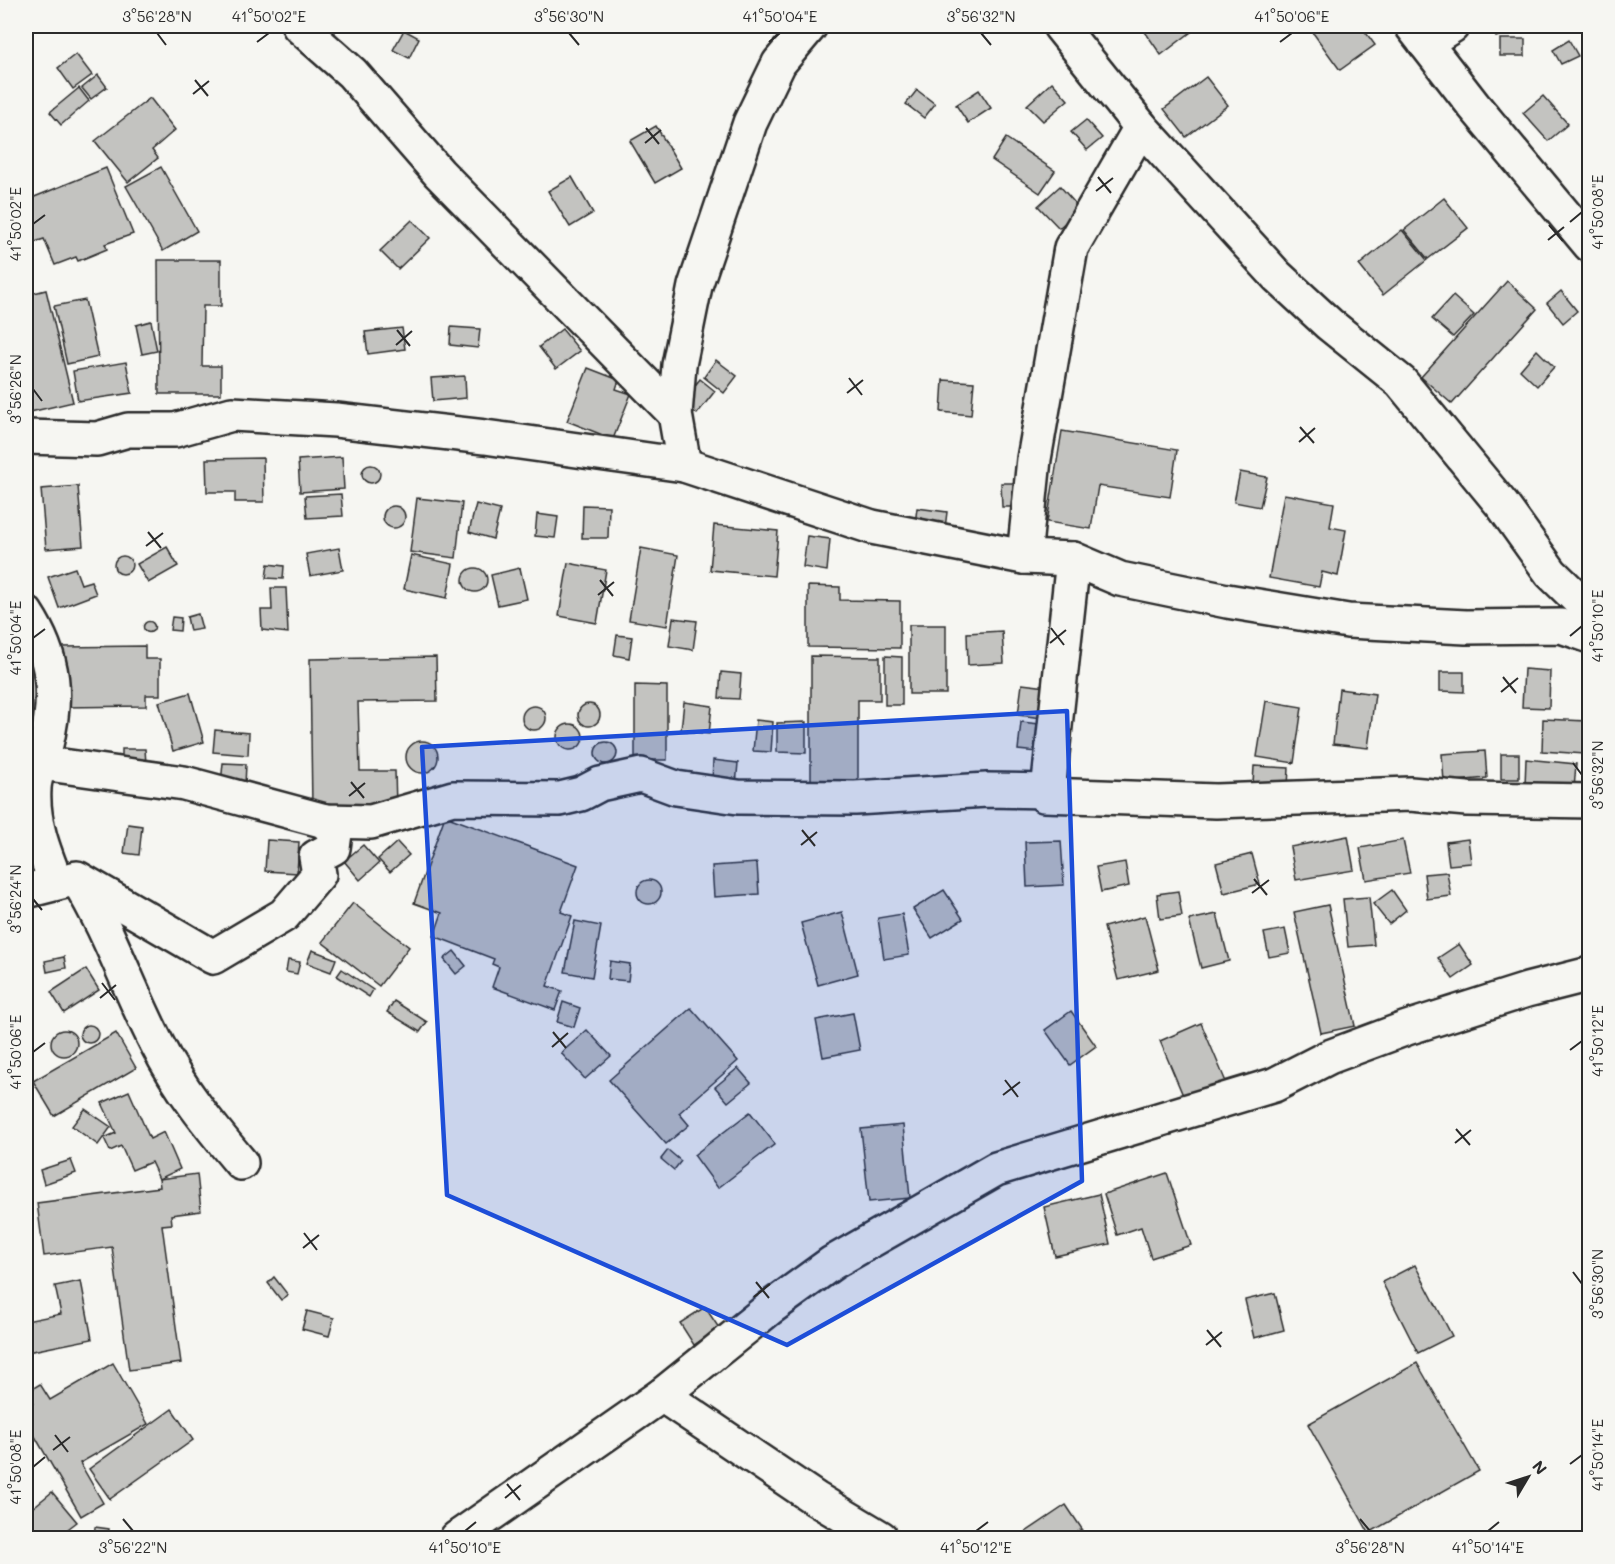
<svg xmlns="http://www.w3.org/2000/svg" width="1615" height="1564" viewBox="0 0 1615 1564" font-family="Mali,sans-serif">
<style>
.building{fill:#c3c3c0;stroke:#2b2b2b;stroke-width:1.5}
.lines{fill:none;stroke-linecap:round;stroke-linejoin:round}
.street-casing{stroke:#2b2b2b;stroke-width:38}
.street{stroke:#f6f6f2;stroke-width:33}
.marked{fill:#1d4ed8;fill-opacity:0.2;stroke:#1d4ed8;stroke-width:4.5;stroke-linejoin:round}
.ticks{fill:none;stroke:#2b2b2b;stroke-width:2}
.neatline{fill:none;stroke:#2b2b2b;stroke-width:2}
.ticks-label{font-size:15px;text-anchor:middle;fill:#2b2b2b}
</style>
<rect width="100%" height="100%" fill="#f6f6f2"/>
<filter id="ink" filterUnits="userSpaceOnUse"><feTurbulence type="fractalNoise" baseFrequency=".0167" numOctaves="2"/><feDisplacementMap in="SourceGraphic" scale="12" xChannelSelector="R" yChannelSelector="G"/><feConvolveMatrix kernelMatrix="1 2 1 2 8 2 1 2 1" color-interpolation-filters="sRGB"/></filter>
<g filter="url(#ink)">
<g class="building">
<polygon points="1141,26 1199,26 1161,55"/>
<polygon points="1308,26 1361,26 1375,45 1340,70"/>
<polygon points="1492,26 1528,26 1496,37"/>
<polygon points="404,30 419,38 409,58 393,50"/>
<rect x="1500" y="39" width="25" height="17"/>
<polygon points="1569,40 1578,56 1561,64 1553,50"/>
<polygon points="76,54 92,75 73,89 58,68"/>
<polygon points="98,75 107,87 91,99 82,88"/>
<polygon points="1206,77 1228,105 1186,137 1164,109"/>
<polygon points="1052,82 1068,100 1043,121 1027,105"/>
<polygon points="79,88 89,101 61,125 50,112"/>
<polygon points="917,90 935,104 924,118 906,104"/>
<polygon points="979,90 991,108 968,123 956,105"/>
<polygon points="1543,96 1568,124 1548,141 1523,113"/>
<polygon points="150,98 175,130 152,150 158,158 128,182 95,141"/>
<polygon points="1086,120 1102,138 1087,150 1071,132"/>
<polygon points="656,126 681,168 655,183 630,141"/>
<polygon points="1006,138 1055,171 1040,193 992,160"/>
<polygon points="161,167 197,231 163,251 126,186"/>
<polygon points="106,168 133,234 105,244 107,249 78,261 76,257 55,265 44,239 35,242 27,223 35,220 27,200"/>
<polygon points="572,177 593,213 570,227 548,191"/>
<polygon points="1060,186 1080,209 1059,228 1038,206"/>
<polygon points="1444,198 1468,228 1428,259 1404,230"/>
<polygon points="412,220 430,238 398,269 380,251"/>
<polygon points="1402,230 1427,260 1383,295 1359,265"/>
<polygon points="158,260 221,260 221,306 203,306 202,366 221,366 221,394 159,394"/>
<polygon points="1507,281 1537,309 1452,404 1421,377"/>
<polygon points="46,290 73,402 26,413 26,295"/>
<polygon points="1561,291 1577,311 1563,323 1547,303"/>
<polygon points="1453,296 1474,315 1453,337 1432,319"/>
<polygon points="85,300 98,357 67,364 54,306"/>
<polygon points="151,321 157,351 142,354 136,325"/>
<polygon points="451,327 480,329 478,348 450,345"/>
<polygon points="402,328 405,349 368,354 365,332"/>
<polygon points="562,329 580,351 556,369 539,347"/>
<polygon points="1537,350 1554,367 1537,386 1520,370"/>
<polygon points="716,360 737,376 724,393 704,377"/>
<polygon points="126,362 132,393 78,401 73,371"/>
<polygon points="588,368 619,380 616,389 631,394 613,439 567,421"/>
<polygon points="465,376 466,398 433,401 431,378"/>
<polygon points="700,379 715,391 697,414 682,402"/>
<polygon points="943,380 974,382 971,415 941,412"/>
<polygon points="1062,431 1177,450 1170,497 1098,486 1091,529 1047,522"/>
<polygon points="342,457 344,489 300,492 298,460"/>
<polygon points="263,458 264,502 235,502 235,492 207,492 206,459"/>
<circle cx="371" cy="474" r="9"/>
<polygon points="1240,472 1267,477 1260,507 1234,502"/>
<polygon points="1001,483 1022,483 1022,507 1002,507"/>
<polygon points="78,486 83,546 46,549 41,489"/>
<polygon points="341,494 343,516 307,518 305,496"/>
<polygon points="1284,494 1334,503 1330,527 1346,530 1338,576 1322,572 1319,587 1269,578"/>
<polygon points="417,498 462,503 456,558 410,552"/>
<polygon points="476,504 500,510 493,539 469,532"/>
<polygon points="583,505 609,506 608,538 582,538"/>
<circle cx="394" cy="517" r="11"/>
<polygon points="917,508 947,512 944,536 914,532"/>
<polygon points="537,514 558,517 555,538 535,536"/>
<polygon points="714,525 778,531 774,576 710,570"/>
<polygon points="807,536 830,539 827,571 803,567"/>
<polygon points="167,547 178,566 148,583 137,564"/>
<polygon points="339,548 343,570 310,576 306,554"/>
<polygon points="641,548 678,555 667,626 629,620"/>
<polygon points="411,555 453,564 447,598 404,589"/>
<circle cx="123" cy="565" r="9"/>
<polygon points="568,563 606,570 597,623 559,616"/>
<polygon points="268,564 284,566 283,579 266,578"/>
<polygon points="75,568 81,584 91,581 96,594 59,608 48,577"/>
<polygon points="520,568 527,599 498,605 491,575"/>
<circle cx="475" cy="580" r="12"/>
<polygon points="808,586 840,587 840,600 900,601 900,648 808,647"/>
<polygon points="271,588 286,588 288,633 262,630 261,610 272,610"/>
<polygon points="198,614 202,629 190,631 187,617"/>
<polygon points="172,617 181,618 180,631 170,630"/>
<polygon points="673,618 697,621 693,650 669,646"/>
<circle cx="149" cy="627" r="5.5"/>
<rect x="909" y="625" width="37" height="69"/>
<polygon points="1002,631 1004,663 968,665 967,633"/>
<polygon points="617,635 632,637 629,658 614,655"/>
<polygon points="26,642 42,644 37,712 26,711"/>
<polygon points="145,646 145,659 160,659 160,695 146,695 146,706 63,707 61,647"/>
<polygon points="811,656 880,657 880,700 858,700 858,785 811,785"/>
<polygon points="885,656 902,657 902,705 885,705"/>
<polygon points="436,657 437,701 358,702 360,771 395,771 396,806 312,807 310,659"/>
<polygon points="1524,669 1550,671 1549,708 1522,707"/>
<polygon points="721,672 741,674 739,699 719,698"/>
<polygon points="1440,672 1464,672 1464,692 1440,691"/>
<polygon points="1022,684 1055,688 1051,719 1018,715"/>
<polygon points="635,685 667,686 667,760 635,760"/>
<polygon points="1339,689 1375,694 1368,748 1333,744"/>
<polygon points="190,693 204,742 173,751 159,702"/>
<polygon points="1266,701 1302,707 1294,763 1257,757"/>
<polygon points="684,702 712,706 709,734 681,730"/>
<circle cx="589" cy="715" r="11"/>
<circle cx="534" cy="718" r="12"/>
<polygon points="26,717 39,718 26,758"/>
<polygon points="1543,719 1587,721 1585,754 1542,751"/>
<polygon points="756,720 773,722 771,752 753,751"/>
<polygon points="806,722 806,753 777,752 777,723"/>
<polygon points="1021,722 1049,725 1047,753 1018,750"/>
<circle cx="570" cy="737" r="13"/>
<polygon points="215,730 249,733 248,755 213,752"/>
<circle cx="422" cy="757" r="16"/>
<circle cx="606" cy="753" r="11"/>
<polygon points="122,749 145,749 146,764 122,763"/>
<polygon points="1485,751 1487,778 1444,782 1442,754"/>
<rect x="1501" y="754" width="18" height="25"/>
<polygon points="1526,759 1576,764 1574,789 1525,785"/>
<polygon points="713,760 738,763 736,785 712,782"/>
<polygon points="223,763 246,764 245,785 221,784"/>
<polygon points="1254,766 1289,768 1288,786 1253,784"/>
<polygon points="445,816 578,865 561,912 572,916 547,986 562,991 555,1010 492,987 499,967 492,964 494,959 434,936 442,913 414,903"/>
<polygon points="128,824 142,826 139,855 124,853"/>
<polygon points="1348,836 1354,870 1296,880 1290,847"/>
<polygon points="1468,839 1471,863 1449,865 1446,842"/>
<polygon points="267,840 299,842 297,873 265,871"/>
<polygon points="1403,840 1410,873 1366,880 1360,848"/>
<polygon points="1061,841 1064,885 1027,887 1025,842"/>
<polygon points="397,842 409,855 390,872 378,859"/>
<polygon points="363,845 379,863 360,880 344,861"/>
<polygon points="1252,854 1260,884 1224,893 1216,863"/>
<polygon points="1125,862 1129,886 1101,892 1096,867"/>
<polygon points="757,863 759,894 714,897 712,866"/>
<polygon points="1447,872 1451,896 1427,899 1424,874"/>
<circle cx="649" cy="892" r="12"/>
<polygon points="944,890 963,919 932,938 913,909"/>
<polygon points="1392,890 1406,910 1389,924 1373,904"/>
<polygon points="1178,891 1182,916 1160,919 1157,894"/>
<polygon points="1369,897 1374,945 1348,947 1343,899"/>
<polygon points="353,903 409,947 379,986 322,942"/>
<polygon points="1328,905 1355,1026 1321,1033 1294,912"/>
<polygon points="842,912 858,974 818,985 801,923"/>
<polygon points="902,914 909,955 884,959 878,918"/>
<polygon points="1217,914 1229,961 1201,968 1189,920"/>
<polygon points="1145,916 1159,970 1118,980 1104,927"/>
<polygon points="575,921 601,926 592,977 565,972"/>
<polygon points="1285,929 1290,953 1269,957 1264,933"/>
<polygon points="1459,944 1473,965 1453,979 1438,958"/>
<polygon points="312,950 336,959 331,972 307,963"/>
<polygon points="454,951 466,966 456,974 444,959"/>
<polygon points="64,957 66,968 47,972 45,961"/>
<polygon points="288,960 300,962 297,974 286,972"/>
<polygon points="610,961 630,964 628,981 608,979"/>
<polygon points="86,969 99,990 64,1013 51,992"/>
<polygon points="342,969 373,990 369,997 337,976"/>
<polygon points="394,1001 427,1022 420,1032 387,1012"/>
<polygon points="563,1002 580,1008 574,1027 557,1022"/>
<polygon points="691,1008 738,1061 679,1113 689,1125 666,1144 609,1080"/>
<polygon points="1071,1011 1096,1046 1070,1065 1045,1030"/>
<polygon points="853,1013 860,1050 823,1057 816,1020"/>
<polygon points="1201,1023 1226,1082 1185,1100 1160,1041"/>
<circle cx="89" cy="1034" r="9"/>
<polygon points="587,1030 611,1056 585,1079 561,1053"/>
<circle cx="64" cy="1043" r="13"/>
<polygon points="116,1033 136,1068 54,1116 33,1081"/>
<polygon points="738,1068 751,1083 728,1102 715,1087"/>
<polygon points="129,1091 150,1139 164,1132 180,1169 159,1179 151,1162 132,1170 121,1146 110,1151 104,1138 116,1133 102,1103"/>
<polygon points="85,1109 111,1127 98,1145 72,1126"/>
<polygon points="750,1112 775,1144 718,1188 694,1155"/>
<polygon points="903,1125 910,1198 869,1202 861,1129"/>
<polygon points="668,1150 681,1161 674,1170 661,1159"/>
<polygon points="71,1160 76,1173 44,1184 40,1170"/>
<polygon points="1167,1173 1191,1245 1151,1258 1141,1227 1117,1235 1104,1194"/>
<polygon points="197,1174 201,1211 171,1215 172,1224 162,1225 181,1363 129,1370 112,1247 44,1256 37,1203 160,1187 159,1179"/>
<polygon points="1099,1194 1110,1244 1055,1256 1044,1207"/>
<polygon points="1415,1265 1452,1336 1418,1353 1382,1282"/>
<polygon points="274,1277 288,1295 281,1300 268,1283"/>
<polygon points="81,1281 92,1339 27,1352 26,1321 61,1314 55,1286"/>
<polygon points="1275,1293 1284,1330 1254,1338 1245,1300"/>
<polygon points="705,1307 719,1328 694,1345 680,1323"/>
<polygon points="307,1311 334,1318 329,1336 302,1329"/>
<polygon points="113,1363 148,1424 80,1463 103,1503 81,1516 26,1421 26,1407 33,1403 27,1392 40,1384 50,1400"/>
<polygon points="1417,1363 1479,1471 1369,1533 1308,1424"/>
<polygon points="172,1409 193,1440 110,1499 89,1469"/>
<polygon points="52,1492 77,1522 56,1538 26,1538 26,1513"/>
<polygon points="1066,1505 1082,1529 1067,1538 1017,1538"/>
<polygon points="95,1527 109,1529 108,1538 94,1538"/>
</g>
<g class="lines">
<g class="street-casing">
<g id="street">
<polyline points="299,26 352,73 439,173 675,414"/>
<polyline points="1060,26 1141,127 1277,276 1329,324 1401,382 1503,506 1551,573 1590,611"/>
<polyline points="1412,26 1474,106 1590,245"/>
<polyline points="1425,43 1452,26"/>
<polyline points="26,437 97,439 128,430 175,430 232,414 336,420 485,437 684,465 872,527 1024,557 1073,559 1120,579 1227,601 1348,621 1466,627 1561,626 1590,636"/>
<polyline points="684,465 675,414 679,365 695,286 750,123 779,63 810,26"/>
<polyline points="1024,557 1034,459 1071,248 1141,127"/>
<path d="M 26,613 C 56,659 58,697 45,749 C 42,762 34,776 34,789 C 32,822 44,852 56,882"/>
<polyline points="26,773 41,763 184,783 325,821 371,822 453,798 560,799 581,794 600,784 641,775 676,788 738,797 855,798 987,790 1048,791 1044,795 1216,801 1410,794 1467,799 1590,801"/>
<polyline points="1048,791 1073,559"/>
<path d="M 78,880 C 110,932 129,990 157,1044 C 179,1088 210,1126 241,1163"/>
<polyline points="26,891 77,878 213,957 284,915 319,874 316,857 333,848 335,833 325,821"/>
<polyline points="662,1395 816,1499 881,1538"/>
<polyline points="457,1538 662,1395 770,1308 832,1263 996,1169 1274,1085 1329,1057 1407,1028 1527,990 1590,974"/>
</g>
</g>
<use href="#street" class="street"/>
</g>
</g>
<path class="marked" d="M 1067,711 L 1082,1181 L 787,1345 L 447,1195 L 422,747 Z"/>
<path class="ticks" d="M 157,33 L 166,45M 569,33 L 579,45M 981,33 L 991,45M 257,42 L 269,33M 769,42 L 780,33M 1280,42 L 1292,33M 195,80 L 208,96M 193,94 L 209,81M 646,128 L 659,144M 645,143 L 661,130M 1098,177 L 1111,193M 1096,191 L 1113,178M 1570,222 L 1582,212M 33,224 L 45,215M 1549,225 L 1563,241M 1548,240 L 1564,227M 397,330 L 410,346M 396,345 L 412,331M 849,378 L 862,395M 33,389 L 42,401M 847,393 L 863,380M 1300,427 L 1314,443M 1299,442 L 1315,428M 148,532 L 161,548M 146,546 L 163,533M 600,580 L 613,596M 598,595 L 614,582M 1051,628 L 1064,645M 1570,636 L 1582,626M 33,638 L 45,629M 1050,643 L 1066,630M 1503,677 L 1516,693M 1501,692 L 1518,678M 1573,763 L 1582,775M 351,782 L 364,798M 349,796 L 365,783M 802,830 L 815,846M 801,845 L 817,832M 1254,879 L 1267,895M 1252,893 L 1269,880M 33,899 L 42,910M 102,983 L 115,1000M 100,998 L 116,985M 553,1032 L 566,1048M 552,1047 L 568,1033M 1570,1050 L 1582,1041M 33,1052 L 45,1043M 1005,1080 L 1018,1097M 1003,1095 L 1020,1082M 1456,1129 L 1470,1145M 1455,1143 L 1471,1130M 304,1233 L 317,1250M 303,1248 L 319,1235M 1573,1272 L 1582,1284M 756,1282 L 769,1298M 754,1297 L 770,1284M 1207,1330 L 1221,1347M 1206,1345 L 1222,1332M 55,1435 L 68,1452M 53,1450 L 70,1437M 1570,1464 L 1582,1455M 33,1467 L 45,1457M 507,1484 L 520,1500M 505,1498 L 521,1485M 123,1519 L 133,1531M 1360,1519 L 1370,1531M 465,1531 L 476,1522M 976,1531 L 988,1522M 1488,1531 L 1499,1522"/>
<rect width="1615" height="1564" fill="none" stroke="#f6f6f2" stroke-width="66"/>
<g transform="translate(1528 1477) rotate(51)" stroke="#f6f6f2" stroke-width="4.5" paint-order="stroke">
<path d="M0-4.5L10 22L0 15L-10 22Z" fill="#2b2b2b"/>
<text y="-9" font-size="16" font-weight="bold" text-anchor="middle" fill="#2b2b2b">N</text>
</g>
<rect x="33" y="33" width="1549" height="1498" class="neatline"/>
<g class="ticks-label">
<text x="157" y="22">3°56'28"N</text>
<text x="269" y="22">41°50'02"E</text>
<text x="569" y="22">3°56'30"N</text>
<text x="780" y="22">41°50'04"E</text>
<text x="981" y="22">3°56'32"N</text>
<text x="1292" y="22">41°50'06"E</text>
<text transform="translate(1598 212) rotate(-90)" y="5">41°50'08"E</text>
<text transform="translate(16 224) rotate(-90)" y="5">41°50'02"E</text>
<text transform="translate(16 389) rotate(-90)" y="5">3°56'26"N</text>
<text transform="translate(1598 626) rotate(-90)" y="5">41°50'10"E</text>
<text transform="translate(16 638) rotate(-90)" y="5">41°50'04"E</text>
<text transform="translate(1598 775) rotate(-90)" y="5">3°56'32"N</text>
<text transform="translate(16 899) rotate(-90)" y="5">3°56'24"N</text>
<text transform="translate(1598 1041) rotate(-90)" y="5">41°50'12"E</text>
<text transform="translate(16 1052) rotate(-90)" y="5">41°50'06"E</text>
<text transform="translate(1598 1284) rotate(-90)" y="5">3°56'30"N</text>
<text transform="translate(1598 1455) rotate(-90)" y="5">41°50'14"E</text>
<text transform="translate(16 1467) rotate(-90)" y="5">41°50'08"E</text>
<text x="133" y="1553">3°56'22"N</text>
<text x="465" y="1553">41°50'10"E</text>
<text x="976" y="1553">41°50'12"E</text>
<text x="1370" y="1553">3°56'28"N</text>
<text x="1488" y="1553">41°50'14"E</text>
</g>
</svg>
